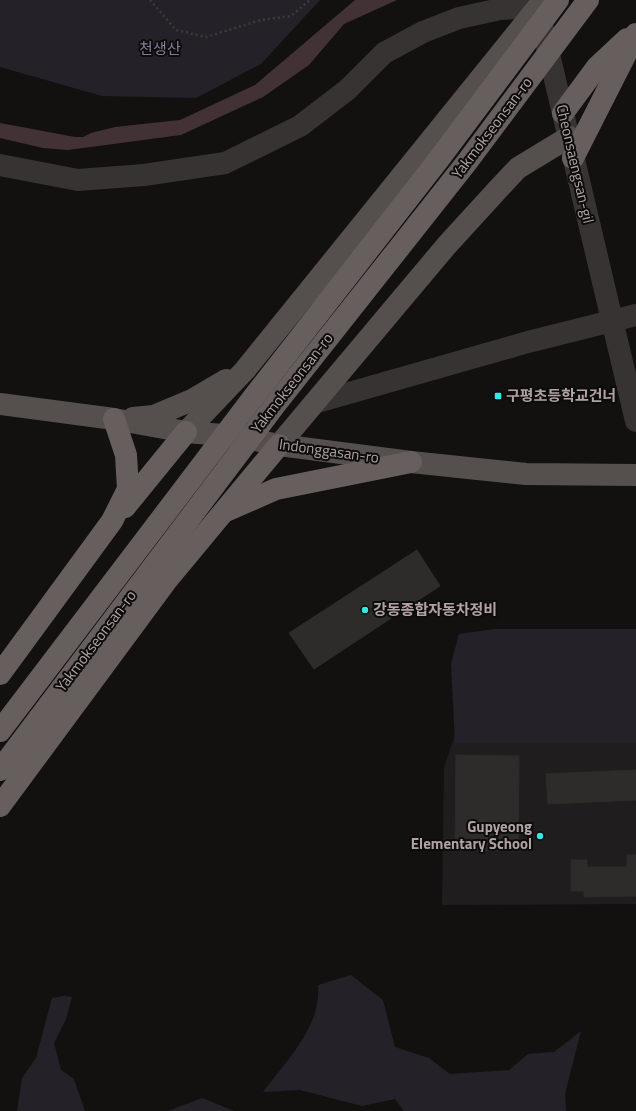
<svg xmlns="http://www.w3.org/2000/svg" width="636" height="1111" viewBox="0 0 636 1111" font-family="'Titillium Web','Noto Sans KR',sans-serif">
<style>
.built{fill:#1f1d1d}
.green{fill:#252129}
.water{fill:#423236}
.building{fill:#2e2c2b;stroke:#2e2c2b}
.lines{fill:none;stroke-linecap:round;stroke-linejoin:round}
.path{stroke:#3f3a3a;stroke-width:2.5;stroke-dasharray:2 3;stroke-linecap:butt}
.minor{stroke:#373332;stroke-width:22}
.major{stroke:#554f4e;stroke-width:22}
.highway{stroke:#675f5e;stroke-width:22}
.highway-bridge{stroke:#675f5e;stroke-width:22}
.poi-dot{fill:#34e6e5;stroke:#0d0c0c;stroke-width:1.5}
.labels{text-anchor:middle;stroke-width:4;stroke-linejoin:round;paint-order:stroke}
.park-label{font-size:15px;fill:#877a9c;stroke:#0d0c0c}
.street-label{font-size:15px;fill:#b2a3a2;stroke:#0d0c0c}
.poi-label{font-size:15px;font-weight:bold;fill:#b2a3a2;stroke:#0d0c0c;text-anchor:start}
</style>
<rect width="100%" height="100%" fill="#121110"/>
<polygon class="built" points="636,640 636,904 442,905 444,768 481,654"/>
<g class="green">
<polygon points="0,0 320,0 261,64 196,98 102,96 0,67"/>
<polygon points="494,629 636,629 636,743 455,743 451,664 459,634"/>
<path d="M 351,975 L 383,1000 L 395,1047 L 429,1058 L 450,1074 L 509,1070 L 528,1054 L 554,1052 L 581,1031 L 565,1094 L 566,1111 L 404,1111 L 395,1099 L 362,1106 L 300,1090 L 263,1092 C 286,1061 322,1026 318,985 Z"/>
<polygon points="64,996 72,997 66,1019 54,1043 61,1070 74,1079 85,1111 17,1111 22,1078 36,1058 52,998"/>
<polygon points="202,1098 234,1111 168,1111"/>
</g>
<polygon class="water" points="355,0 397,0 344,24 309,65 263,97 181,135 68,150 43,148 0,138 0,123 75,137 83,137 91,133 115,127 180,120 255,85"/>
<g class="building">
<polygon points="417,550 440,586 314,669 289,633"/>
<polygon points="456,755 519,756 518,851 455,850"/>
<polygon points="636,770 636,800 548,804 546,774"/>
<polygon points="627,855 636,855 636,896 584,897 584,891 571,891 571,860 587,860 587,867 627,867"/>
</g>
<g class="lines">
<polyline class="path" points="150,0 176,30 206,37 261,20 291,16 310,0"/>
<g class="minor">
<polyline points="538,8 636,421"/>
<polyline points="0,165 78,180 144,175 225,163 300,126 347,90 384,53 423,32 459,18 500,9 538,7"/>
<polyline points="314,403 528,342 636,315"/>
</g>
<g class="major">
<polyline points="0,404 114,419 186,432 235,436 279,445 411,462 526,474 636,475"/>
<polyline points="133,418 154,416 192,400 226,380"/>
<polyline points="186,432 245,370 538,7"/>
<polyline points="279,445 447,245 501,186 518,168 569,137"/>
</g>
<g class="highway">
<polyline points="563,113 597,67 627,39"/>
<polyline points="573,158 636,34"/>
<polyline points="125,507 186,432"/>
<polyline points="226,511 276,489 411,462"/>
<polyline points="0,674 112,521 128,489 126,455 114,419"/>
<polyline points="0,806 167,580 279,445"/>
</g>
<g class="highway-bridge">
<polyline points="0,731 256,394 439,159 558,0"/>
<polyline points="0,770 275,405 467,162 588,0"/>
</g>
</g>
<g class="poi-dot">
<rect x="494" y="392" width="8" height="8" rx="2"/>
<circle cx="365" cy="610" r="4"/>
<circle cx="540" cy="836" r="4"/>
</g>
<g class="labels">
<g class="park-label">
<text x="160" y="54">천생산</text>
</g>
<g class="street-label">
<text transform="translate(492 128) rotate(-53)" y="5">Yakmokseonsan-ro</text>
<text transform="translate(575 164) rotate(77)" y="5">Cheonsaengsan-gil</text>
<text transform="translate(292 383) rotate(-52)" y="5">Yakmokseonsan-ro</text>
<text transform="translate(329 451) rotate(8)" y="5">Indonggasan-ro</text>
<text transform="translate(96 641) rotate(-53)" y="5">Yakmokseonsan-ro</text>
</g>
<g class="poi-label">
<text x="506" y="401">구평초등학교건너</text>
<text x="373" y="615">강동종합자동차정비</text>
<text x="532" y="832" text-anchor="end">Gupyeong<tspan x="532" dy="17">Elementary School</tspan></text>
</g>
</g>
</svg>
